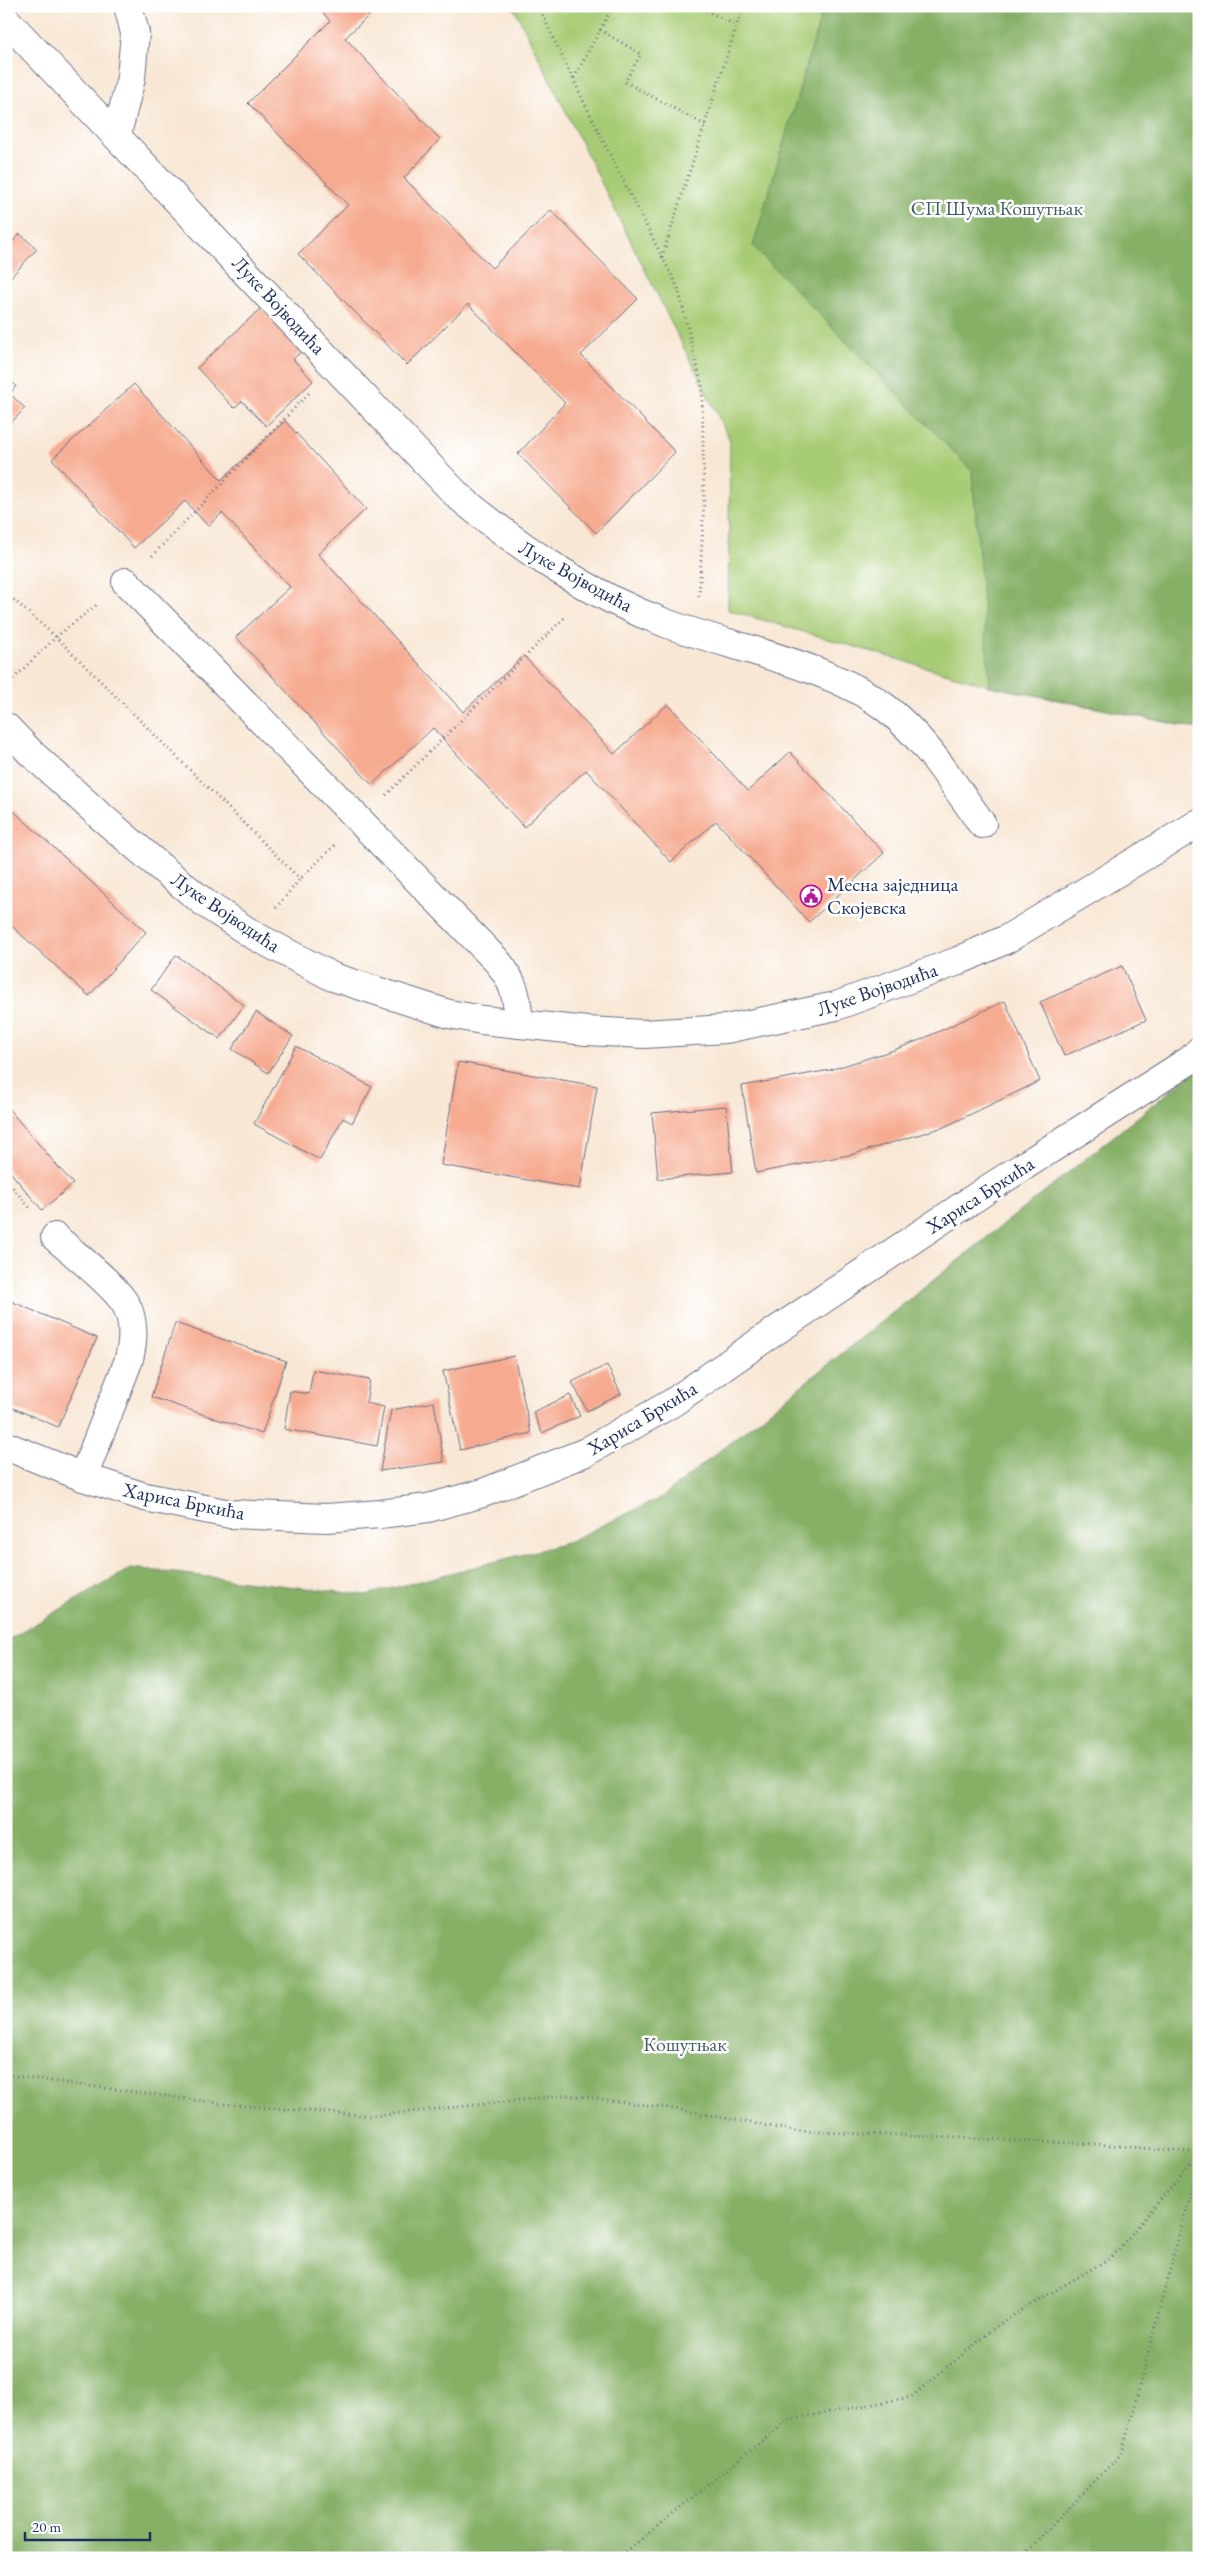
<svg xmlns="http://www.w3.org/2000/svg" width="1205" height="2564" viewBox="0 0 1205 2564" font-family="'EB Garamond',serif">
<style>
.green{fill:#a8cc75;stroke:#627e6a}
.forest{fill:#86b066;stroke:#507062}
.building{fill:#f6ab91}
.lines{fill:none;stroke-linecap:round;stroke-linejoin:round}
.minor-casing{stroke:#686f87;stroke-width:30}
.path{stroke:#686f87;stroke-width:3;stroke-dasharray:1 4;stroke-linecap:butt}
.minor{stroke:#fff;stroke-width:28}
.labels{text-anchor:middle;stroke-width:5;stroke-linejoin:round;paint-order:stroke}
.park-label{font-size:20px;fill:#455e65;stroke:#fff}
.street-label{font-size:20px;fill:#1b2f5e;stroke:#fff}
.poi-label{font-size:20px;fill:#1b2f5e;stroke:#fff;text-anchor:start}
</style>
<rect width="100%" height="100%" fill="#fff"/>
<filter id="ink" filterUnits="userSpaceOnUse"><feTurbulence type="fractalNoise" baseFrequency=".02" numOctaves="2"/><feDisplacementMap in="SourceGraphic" scale="10" xChannelSelector="R" yChannelSelector="G"/><feConvolveMatrix kernelMatrix="1 2 1 2 8 2 1 2 1" color-interpolation-filters="sRGB"/></filter>
<filter id="wash" filterUnits="userSpaceOnUse"><feTurbulence type="fractalNoise" baseFrequency=".0096" numOctaves="4" result="noise"/><feDisplacementMap in="SourceGraphic" scale="20" xChannelSelector="R" yChannelSelector="G"/><feGaussianBlur stdDeviation="1.12" result="paint"/><feColorMatrix in="noise" values="0 0 0 0 0 0 0 0 0 0 0 0 0 0 0 0 0 1.4 0 .05"/><feComposite in="paint" operator="in"/></filter>
<g filter="url(#wash)">
<rect width="100%" height="100%" fill="#f8e7d4"/>
<polygon class="green" points="513,6 1199,6 1199,729 990,686 728,610 730,440"/>
<g class="forest">
<polygon points="824,6 1199,6 1199,729 990,686 972,471 753,246"/>
<polygon points="1199,1068 1199,2558 6,2558 6,1641 131,1568 366,1595 563,1544 662,1497"/>
</g>
<g id="blocks">
<g class="building">
<polygon points="317,6 379,6 345,38 440,139 404,178 492,268 551,210 638,299 581,355 675,452 596,533 518,454 565,403 468,304 407,365 298,254 348,205 248,103 330,21"/>
<polygon points="20,234 37,249 6,282 6,237 12,242"/>
<polygon points="261,308 302,351 293,359 313,381 266,426 242,401 234,408 197,368"/>
<polygon points="6,376 16,386 10,394 25,408 6,428"/>
<polygon points="134,384 221,480 285,421 366,509 318,554 463,712 524,656 614,754 668,704 748,791 790,752 884,853 809,922 716,821 671,862 586,770 524,827 433,728 372,785 236,637 290,587 222,513 208,526 185,501 134,548 52,459"/>
<polygon points="6,804 146,932 89,996 6,921"/>
<polygon points="176,955 244,1005 220,1039 151,990"/>
<polygon points="1122,966 1146,1020 1064,1056 1040,1002"/>
<polygon points="1005,1001 1040,1081 944,1127 854,1154 756,1173 742,1086 830,1070 894,1050 920,1040"/>
<polygon points="256,1012 293,1036 268,1073 232,1049"/>
<polygon points="296,1046 372,1087 352,1123 343,1118 320,1160 254,1124"/>
<polygon points="458,1062 597,1086 580,1189 441,1165"/>
<polygon points="6,1106 73,1184 42,1210 6,1167"/>
<polygon points="726,1106 733,1172 658,1179 652,1113"/>
<polygon points="6,1299 97,1338 58,1427 6,1405"/>
<polygon points="175,1323 286,1361 262,1434 151,1397"/>
<polygon points="514,1356 531,1433 460,1450 443,1371"/>
<polygon points="607,1365 621,1394 587,1411 572,1382"/>
<polygon points="313,1370 370,1380 366,1403 384,1407 377,1446 284,1429 290,1391 309,1394"/>
<polygon points="570,1395 580,1416 542,1433 533,1412"/>
<polygon points="434,1402 444,1462 380,1471 391,1410"/>
</g>
</g>
</g>
<g filter="url(#ink)">
<use href="#blocks" fill-opacity="0" stroke="#686f87" stroke-width="1"/>
<g class="lines">
<g class="minor-casing">
<g id="minor">
<path d="M 6,20 L 458,496 C 522,549 589,595 668,624 C 734,648 830,665 886,708 C 926,739 953,784 982,824"/>
<polyline points="117,134 131,78 135,33 128,6"/>
<path d="M 126,582 L 497,961 C 515,983 517,996 519,1024"/>
<polyline points="6,727 31,753 98,814 165,871 206,904 253,935 333,977 449,1014 482,1020 587,1031 644,1034 726,1029 836,1006 958,961 1007,939 1199,823"/>
<path d="M 55,1237 C 73,1253 120,1289 128,1309 C 135,1327 133,1345 128,1362 L 83,1477"/>
<polyline points="6,1446 83,1477 145,1497 230,1514 327,1518 380,1514 428,1508 483,1493 586,1452 672,1403 762,1340 991,1187 1190,1060 1199,1051"/>
</g>
</g>
<g class="path">
<polyline points="538,6 601,137 678,288 702,386 704,502 699,597"/>
<polyline points="697,6 737,26"/>
<polyline points="600,30 641,54 625,82 705,125"/>
<polyline points="574,78 613,6"/>
<polyline points="662,257 743,6"/>
<polyline points="152,556 311,391"/>
<polyline points="6,593 56,637 300,879"/>
<polyline points="6,686 56,637 99,603"/>
<polyline points="386,795 566,616"/>
<polyline points="276,908 300,879 335,845"/>
<polyline points="6,1180 32,1210"/>
<polyline points="6,2075 233,2105 372,2116 569,2095 670,2108 795,2131 1097,2144 1199,2153"/>
<polyline points="618,2558 788,2420 911,2397 1002,2322 1112,2257 1199,2154"/>
<polyline points="1021,2558 1122,2453 1199,2158"/>
</g>
<use href="#minor" class="minor"/>
</g>
</g>
<defs>
<g id="civic-ring" transform="scale(1.125)"><circle r="9.5" fill="#fff" stroke="#b5179e" stroke-width="1.5"/><path d="M-.6-6.5H3V-4.5H.6V-3L4-1V1h2V6H-6V1h2V-1L-.6-3ZM-1.2 2.5V6h2.4V2.5Z" fill="#b5179e"/></g>
</defs>
<g fill-rule="evenodd">
<use href="#civic-ring" x="811" y="896"/>
</g>
<g class="labels">
<g class="park-label">
<text x="997" y="215">СП Шума Кошутњак</text>
<text x="685" y="2051">Кошутњак</text>
</g>
<g class="street-label">
<text transform="translate(279 305) rotate(47)" y="7">Луке Војводића</text>
<text transform="translate(576 576) rotate(29)" y="7">Луке Војводића</text>
<text transform="translate(226 912) rotate(34)" y="7">Луке Војводића</text>
<text transform="translate(877 989) rotate(-19)" y="7">Луке Војводића</text>
<text transform="translate(980 1195) rotate(-33)" y="7">Хариса Бркића</text>
<text transform="translate(642 1418) rotate(-31)" y="7">Хариса Бркића</text>
<text transform="translate(184 1501) rotate(11)" y="7">Хариса Бркића</text>
</g>
<g class="poi-label">
<text x="827" y="891">Месна заједница<tspan x="827" dy="23">Скојевска</tspan></text>
</g>
</g>
<rect width="1205" height="2564" fill="none" stroke="#fff" stroke-width="25"/>
<path d="M25 2532v8h125v-8" fill="none" stroke="#1b2f5e" stroke-width="2.5"/>
<text x="32" y="2532" font-size="15" fill="#1b2f5e" stroke="#ffffff" stroke-width="4" paint-order="stroke">20 m</text>
</svg>
